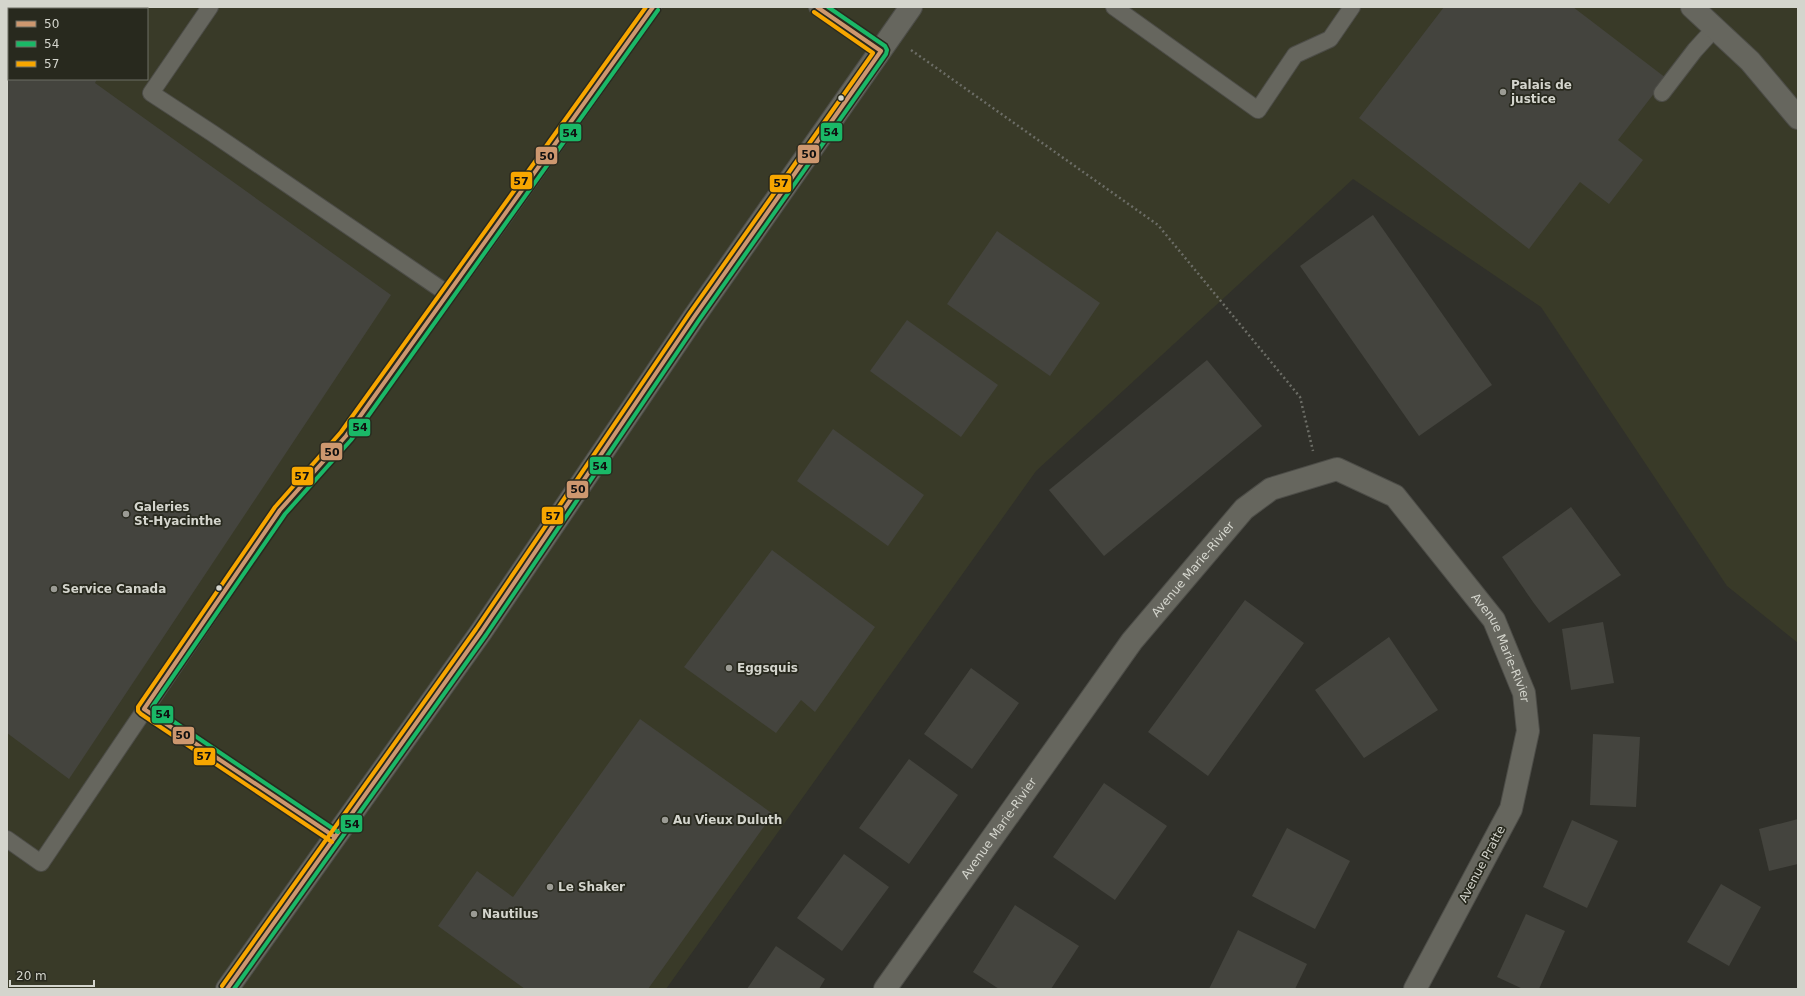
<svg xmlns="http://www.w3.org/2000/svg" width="1805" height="996" viewBox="0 0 1805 996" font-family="'DejaVu Sans',sans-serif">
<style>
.built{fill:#393a28;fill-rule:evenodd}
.building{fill:#44443e}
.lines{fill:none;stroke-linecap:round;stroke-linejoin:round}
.service-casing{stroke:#4d4d48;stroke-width:18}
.minor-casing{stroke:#4d4d48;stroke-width:24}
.tertiary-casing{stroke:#4d4d48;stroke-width:24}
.path{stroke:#6c6d66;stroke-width:2.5;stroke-dasharray:2 3;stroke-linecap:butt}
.service{stroke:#66665e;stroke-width:16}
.minor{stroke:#66665e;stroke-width:22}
.tertiary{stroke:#66665e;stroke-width:22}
.bus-1-casing{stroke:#28291e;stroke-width:7}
.bus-2-casing{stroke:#28291e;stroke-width:7}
.bus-3-casing{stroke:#28291e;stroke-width:7}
.bus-1{stroke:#cd976f;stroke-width:4}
.bus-2{stroke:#1ab867;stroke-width:4}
.bus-3{stroke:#f7a600;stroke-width:4}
.poi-dot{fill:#9b9b94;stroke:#28291e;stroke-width:1.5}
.bus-dot{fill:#d4d5cd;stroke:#28291e;stroke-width:1.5}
.labels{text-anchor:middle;stroke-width:3.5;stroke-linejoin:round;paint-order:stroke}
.poi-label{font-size:12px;font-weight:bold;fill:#d4d5cd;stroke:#28291e;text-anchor:start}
.street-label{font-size:12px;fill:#d4d5cd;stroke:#28291e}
.line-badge{stroke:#28291e;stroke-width:1.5}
.pale-badge-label{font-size:11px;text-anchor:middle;font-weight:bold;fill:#111}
</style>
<rect width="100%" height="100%" fill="#30302a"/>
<path class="built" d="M 7,7 L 1798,7 L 1798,643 L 1727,586 L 1541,307 L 1353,179 L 1036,471 L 666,989 L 7,989 ZM 9,9 L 147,9 L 147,79 L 9,79 Z"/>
<g class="building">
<polygon points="7,7 137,7 136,9 9,9 9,79 97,79 95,83 391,295 69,779 7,733"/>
<polygon points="1444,7 1573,7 1666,78 1618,140 1643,160 1609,204 1580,182 1529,249 1359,118"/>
<polygon points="1373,215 1492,385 1419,436 1300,266"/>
<polygon points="997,231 1100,303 1050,376 947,304"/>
<polygon points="907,320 998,385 961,437 870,371"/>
<polygon points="1207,360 1262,426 1104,556 1049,490"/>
<polygon points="833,429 924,495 888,546 797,481"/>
<polygon points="1571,507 1621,575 1549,623 1533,602 1502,557"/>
<polygon points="772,550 875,627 815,712 801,700 776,733 684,667"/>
<polygon points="1245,600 1304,643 1208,776 1148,732"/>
<polygon points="1603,622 1614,683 1571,690 1562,629"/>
<polygon points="1389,637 1438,710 1364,758 1315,690"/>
<polygon points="971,668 1019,703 972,769 924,734"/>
<polygon points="640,719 773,814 648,989 525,989 438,926 477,871 513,897"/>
<polygon points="1593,734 1640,737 1636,807 1590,805"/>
<polygon points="909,759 958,795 909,864 859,828"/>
<polygon points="1104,783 1167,826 1115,900 1053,857"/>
<polygon points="1798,819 1798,864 1769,871 1759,829"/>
<polygon points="1572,820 1618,841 1587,908 1543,887"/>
<polygon points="1287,828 1350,861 1315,929 1252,896"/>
<polygon points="844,854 889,887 842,951 797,918"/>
<polygon points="1721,884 1761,907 1729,966 1687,942"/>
<polygon points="1015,905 1079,946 1051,989 999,989 973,972"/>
<polygon points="1526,914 1565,931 1539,989 1523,989 1497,977"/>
<polygon points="1238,930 1307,964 1295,989 1209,989"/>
<polygon points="776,946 825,979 819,989 747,989"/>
</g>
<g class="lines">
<g class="service-casing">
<g id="service">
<polyline points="210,7 151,93 212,133 448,294"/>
<polyline points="817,7 881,51"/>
<polyline points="1114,7 1258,110 1295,55 1330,39 1352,7"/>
<polyline points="1662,93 1695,50 1715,28"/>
<polyline points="144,709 335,837"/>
<polyline points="7,839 41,863 280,510 346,436 496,228 653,7"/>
</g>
</g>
<g class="minor-casing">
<g id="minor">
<path id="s1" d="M 885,989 L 1132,641 L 1244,509 L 1271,489 L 1337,469 L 1395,496 L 1494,620 L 1524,693 L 1528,731 L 1511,809 L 1415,989"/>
</g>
</g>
<g class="tertiary-casing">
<g id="tertiary">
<polyline points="1692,7 1750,61 1798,118"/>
<polyline points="227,989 481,632 694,317 911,7"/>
</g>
</g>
<polyline class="path" points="911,50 1158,225 1300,397 1313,451"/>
<use href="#service" class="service"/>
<use href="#minor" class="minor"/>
<use href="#tertiary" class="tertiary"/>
<g class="bus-1-casing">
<g id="bus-1">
<polyline points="335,837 144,709 280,510 346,436 653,7"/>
<polyline points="227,989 481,632 694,317 881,51 817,7"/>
</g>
</g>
<g class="bus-2-casing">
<g id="bus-2">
<polyline points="338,832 152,707 285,514 351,440 658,10"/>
<polyline points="234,989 486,635 699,320 886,54 887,50 885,46 828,7"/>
</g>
</g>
<g class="bus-3-casing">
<g id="bus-3">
<polyline points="332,842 141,714 138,711 138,707 275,507 341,432 646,7"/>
<polyline points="222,986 476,629 689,314 873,53 814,12"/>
</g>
</g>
<use href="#bus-1" class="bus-1"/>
<use href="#bus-2" class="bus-2"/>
<use href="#bus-3" class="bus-3"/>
</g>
<g class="poi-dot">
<circle cx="1503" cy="92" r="4"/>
<circle cx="126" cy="514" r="4"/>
<circle cx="54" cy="589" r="4"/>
<circle cx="729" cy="668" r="4"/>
<circle cx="665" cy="820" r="4"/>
<circle cx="550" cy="887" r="4"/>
<circle cx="474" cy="914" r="4"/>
</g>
<g class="bus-dot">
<circle cx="841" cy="98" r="3.5"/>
<circle cx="219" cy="588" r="3.5"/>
</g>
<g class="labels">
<g class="poi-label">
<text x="1511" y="89">Palais de<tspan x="1511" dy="14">justice</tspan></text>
<text x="134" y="511">Galeries<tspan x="134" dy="14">St-Hyacinthe</tspan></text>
<text x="62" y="593">Service Canada</text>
<text x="737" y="672">Eggsquis</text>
<text x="673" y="824">Au Vieux Duluth</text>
<text x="558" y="891">Le Shaker</text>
<text x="482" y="918">Nautilus</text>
</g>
<g class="street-label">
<text dy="4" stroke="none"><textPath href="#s1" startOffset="521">Avenue Marie-Rivier</textPath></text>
<text dy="4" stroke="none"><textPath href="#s1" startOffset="953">Avenue Marie-Rivier</textPath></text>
<text dy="4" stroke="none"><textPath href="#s1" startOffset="197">Avenue Marie-Rivier</textPath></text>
<text transform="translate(1482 864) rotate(-62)" y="4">Avenue Pratte</text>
</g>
</g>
<g class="line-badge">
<rect x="820" y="122" width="23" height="20" rx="4" fill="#1ab867"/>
<rect x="559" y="123" width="23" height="19" rx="4" fill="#1ab867"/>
<rect x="797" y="144" width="23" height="20" rx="4" fill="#cd976f"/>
<rect x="535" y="146" width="23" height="19" rx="4" fill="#cd976f"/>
<rect x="510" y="171" width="23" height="19" rx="4" fill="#f7a600"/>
<rect x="769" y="174" width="23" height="19" rx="4" fill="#f7a600"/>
<rect x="348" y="418" width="23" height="19" rx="4" fill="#1ab867"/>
<rect x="320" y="442" width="23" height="19" rx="4" fill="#cd976f"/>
<rect x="589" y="456" width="23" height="19" rx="4" fill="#1ab867"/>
<rect x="291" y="466" width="23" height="20" rx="4" fill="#f7a600"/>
<rect x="566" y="480" width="23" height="19" rx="4" fill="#cd976f"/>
<rect x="541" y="506" width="23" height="19" rx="4" fill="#f7a600"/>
<rect x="151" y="705" width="23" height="19" rx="4" fill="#1ab867"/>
<rect x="172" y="726" width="23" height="19" rx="4" fill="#cd976f"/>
<rect x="193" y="747" width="23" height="19" rx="4" fill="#f7a600"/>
<rect x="340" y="814" width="23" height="19" rx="4" fill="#1ab867"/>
</g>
<g class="pale-badge-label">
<text x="831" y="136">54</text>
<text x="570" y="137">54</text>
<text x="809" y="158">50</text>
<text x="547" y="160">50</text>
<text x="521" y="185">57</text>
<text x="781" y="187">57</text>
<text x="360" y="431">54</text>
<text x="332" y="456">50</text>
<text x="600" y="470">54</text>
<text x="302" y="480">57</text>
<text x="578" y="493">50</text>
<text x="553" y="520">57</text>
<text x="163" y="718">54</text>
<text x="183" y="739">50</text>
<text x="204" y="760">57</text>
<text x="352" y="828">54</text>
</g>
<rect width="1805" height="996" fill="none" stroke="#d4d5cd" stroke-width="16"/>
<rect x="8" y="8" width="140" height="72" fill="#28291e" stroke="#6d6e64"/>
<rect x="16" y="21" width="20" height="6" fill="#cd976f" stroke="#6d6e64"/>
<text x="44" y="28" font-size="12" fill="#d4d5cd">50</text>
<rect x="16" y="41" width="20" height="6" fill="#1ab867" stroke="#6d6e64"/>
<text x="44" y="48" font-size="12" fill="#d4d5cd">54</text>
<rect x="16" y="61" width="20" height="6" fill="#f7a600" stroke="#6d6e64"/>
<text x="44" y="68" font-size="12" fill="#d4d5cd">57</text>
<path d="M10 980v6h84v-6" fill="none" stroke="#d4d5cd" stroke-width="2"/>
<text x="16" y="980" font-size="12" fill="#d4d5cd" stroke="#28291e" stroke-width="3" paint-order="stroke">20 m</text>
</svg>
